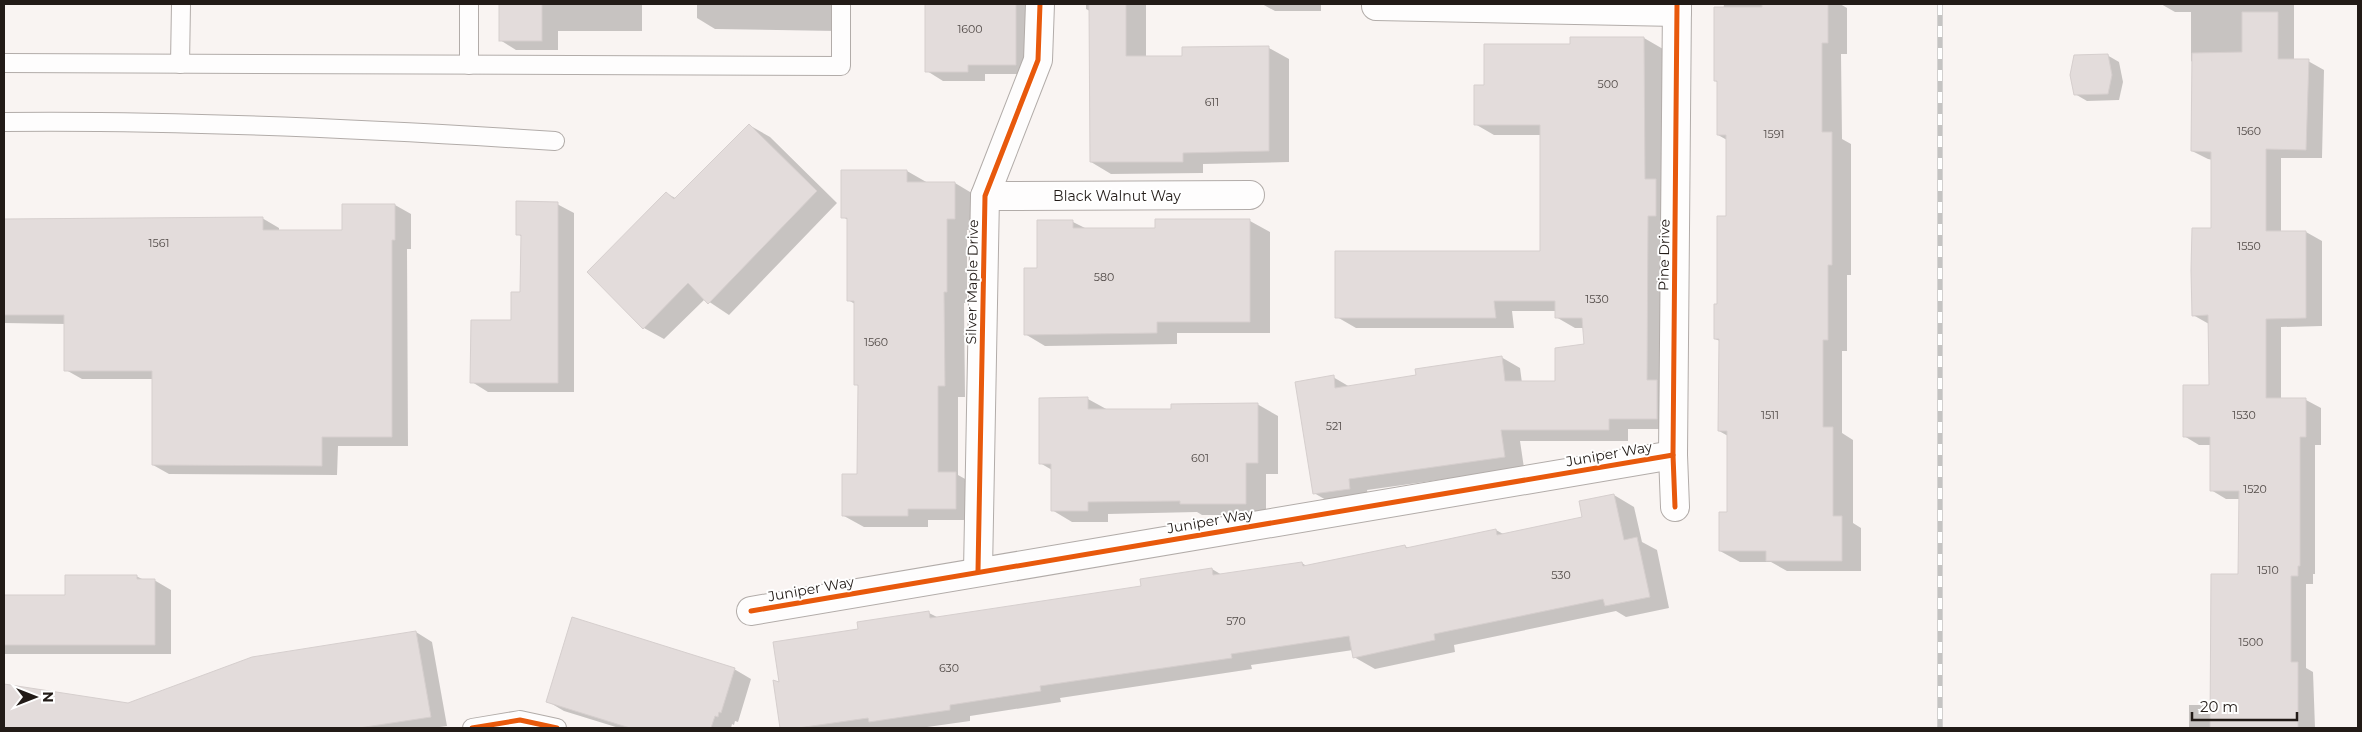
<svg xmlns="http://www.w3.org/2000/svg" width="2362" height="732" viewBox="0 0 2362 732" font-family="Montserrat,sans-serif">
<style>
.shadow{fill:#0003}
.building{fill:#e3dcdb;stroke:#d6cfce}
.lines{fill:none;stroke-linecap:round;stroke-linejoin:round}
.service-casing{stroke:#b2aca9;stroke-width:20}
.minor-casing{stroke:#b2aca9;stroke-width:30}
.service{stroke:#fefdfd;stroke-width:18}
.minor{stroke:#fefdfd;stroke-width:28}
.rail-casing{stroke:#c5c4c3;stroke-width:5.5}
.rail{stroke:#fff;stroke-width:4;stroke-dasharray:11;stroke-linecap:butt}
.cycleway-casing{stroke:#fff;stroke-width:8}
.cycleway{stroke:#e8590c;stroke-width:5}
.labels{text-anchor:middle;stroke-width:4;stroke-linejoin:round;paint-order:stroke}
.number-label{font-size:11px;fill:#524b48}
.street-label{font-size:14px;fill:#221b17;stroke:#fff}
</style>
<rect width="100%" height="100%" fill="#f9f4f2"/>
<g class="shadow">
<polygon points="500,4 642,4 642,31 558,31 558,50 516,50 500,40"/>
<polygon points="697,4 836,4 836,31 715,29 697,18"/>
<polygon points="927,4 1032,4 1032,74 985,74 985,81 943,81 927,71"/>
<polygon points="1086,4 1190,4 1146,5 1146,57 1184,57 1184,48 1269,48 1289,59 1289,162 1203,164 1203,173 1111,174 1091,162 1090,11 1086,9"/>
<polygon points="1262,4 1321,4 1321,11 1275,11"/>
<polygon points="1724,4 1840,4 1847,8 1847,54 1841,54 1842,139 1851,144 1851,275 1847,275 1847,351 1842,351 1842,433 1853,440 1853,523 1861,528 1861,571 1787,571 1771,562 1740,562 1720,551 1728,513 1728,436 1719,431 1720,341 1715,339 1727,217 1727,140 1718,135 1718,82 1715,81"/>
<polygon points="2161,4 2294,4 2294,61 2308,61 2324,70 2322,158 2281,158 2281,232 2306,232 2322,241 2322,326 2281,327 2281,400 2306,400 2321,408 2321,445 2315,445 2315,574 2313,574 2313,584 2306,584 2306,668 2313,672 2315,728 2189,728 2189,705 2212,705 2239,576 2240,499 2226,499 2211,490 2211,445 2199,445 2184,436 2211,386 2209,324 2193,315 2213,229 2213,160 2208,159 2192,151 2194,63 2191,61 2191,12 2175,12"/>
<polygon points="1644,38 1663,49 1664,185 1675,429 1628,429 1628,441 1520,441 1524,468 1367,490 1369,499 1333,504 1314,493 1333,377 1350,387 1418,377 1501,357 1520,368 1522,383 1556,383 1585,345 1584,328 1575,328 1556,317 1556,311 1512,311 1514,328 1356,328 1337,317 1541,252 1541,135 1494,135 1475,124 1485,86 1572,46"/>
<polygon points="2107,55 2119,62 2123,82 2119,100 2087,101 2075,94"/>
<polygon points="749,125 770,137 837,203 729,315 705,299 664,339 644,328 666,193 677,199"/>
<polygon points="907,171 928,183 955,183 975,195 975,230 967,230 967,303 964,303 965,397 958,397 958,475 976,485 976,520 928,520 928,527 864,527 844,516 858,475 859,386 855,384 855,304 848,300 848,220 843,217"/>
<polygon points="557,204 574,213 574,392 488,392 472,382 512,321 522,293 522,237 518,234"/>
<polygon points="395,205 411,214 411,249 407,249 408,446 338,446 337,475 169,474 153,465 153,379 82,379 66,370 66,324 4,323 4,220 262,218 279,228 279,231 343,231"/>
<polygon points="1250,221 1270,232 1270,333 1177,333 1177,344 1045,346 1025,334 1038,269 1038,222 1073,222 1087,229 1156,229"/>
<polygon points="1088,399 1108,410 1172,410 1257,404 1278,416 1278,474 1266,474 1266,515 1202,515 1197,512 1108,514 1108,522 1072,522 1052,510 1052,470 1040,463"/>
<polygon points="1614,495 1634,507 1642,542 1657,550 1669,608 1626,617 1616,611 1454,645 1455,652 1375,669 1354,657 1353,650 1251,665 1252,669 1060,698 1061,702 970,716 970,721 920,728 781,728 774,682 780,684 859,630 929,613 939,618 1142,587 1212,569 1222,575 1302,563 1308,567 1405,546 1410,549 1496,530 1505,535 1584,518"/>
<polygon points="136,576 144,580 154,580 171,590 171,654 4,654 4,596 66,596"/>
<polygon points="416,632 432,642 447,726 432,728 146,728 142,716 140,728 4,728 4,685 126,704 140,712"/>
<polygon points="734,669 751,679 738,722 735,721 734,725 732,724 731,728 619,728 564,711 547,701"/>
</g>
<g class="building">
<rect x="499" y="4" width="43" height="37"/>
<polygon points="925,4 1016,4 1016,65 968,65 968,72 925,72"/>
<polygon points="1089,4 1126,4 1126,56 1182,56 1182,47 1269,46 1269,151 1183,153 1183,162 1090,162"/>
<polygon points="1762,4 1828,4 1828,43 1822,43 1822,132 1832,132 1832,265 1828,265 1828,340 1823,340 1823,427 1833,427 1833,516 1842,516 1842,561 1766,561 1766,551 1719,551 1719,512 1727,512 1727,431 1718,431 1719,339 1714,339 1714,304 1717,304 1717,216 1726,216 1726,135 1717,135 1717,81 1714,81 1714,7 1762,7"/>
<polygon points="2242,12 2278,12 2278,59 2309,59 2306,150 2266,149 2266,231 2306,231 2306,318 2266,319 2266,398 2306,398 2306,437 2300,437 2300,566 2298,566 2298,576 2291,576 2291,662 2298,662 2298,728 2210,728 2211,574 2238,574 2239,491 2210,491 2210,437 2183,437 2183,385 2209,385 2208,315 2192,316 2191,270 2192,228 2211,228 2211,152 2191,151 2192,53 2242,52"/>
<polygon points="1570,37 1644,37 1645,179 1656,179 1656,216 1648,216 1647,380 1657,380 1657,419 1609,419 1609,430 1501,430 1505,457 1349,479 1350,489 1313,494 1295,382 1334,375 1335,388 1416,375 1415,369 1502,356 1505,381 1555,381 1555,348 1584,344 1582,318 1555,318 1555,301 1494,301 1496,318 1335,318 1335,251 1540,251 1540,125 1474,125 1474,85 1484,85 1484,44 1570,44"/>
<polygon points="2108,54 2112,75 2108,94 2074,95 2070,75 2074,55"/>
<polygon points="749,124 817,191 708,304 688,283 643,329 587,272 666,192 674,199"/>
<polygon points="841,170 907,170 907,182 955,182 955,219 947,219 947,292 944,292 945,386 938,386 938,472 956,472 956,509 908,509 908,516 842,516 842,474 857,474 858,385 854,385 854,301 847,301 847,218 841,218"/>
<polygon points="516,201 558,202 558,383 470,383 471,320 511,320 511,292 520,292 521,235 516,235"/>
<polygon points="342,204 395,204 395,240 392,240 392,437 322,437 322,466 152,465 152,371 64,371 64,315 4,315 4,219 263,217 263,230 342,230"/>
<polygon points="1155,219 1250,219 1250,322 1157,322 1157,333 1024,335 1024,268 1037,268 1037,220 1073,220 1073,228 1155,228"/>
<polygon points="1088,397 1088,409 1171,409 1171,404 1258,403 1258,463 1246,463 1246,504 1180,504 1180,501 1088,502 1088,511 1051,511 1051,464 1039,464 1039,398"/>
<polygon points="1614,494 1624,540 1637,537 1650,597 1605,606 1603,599 1434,634 1435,640 1353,658 1349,636 1231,654 1232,658 1040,686 1041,691 950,705 950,710 869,722 868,718 798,728 780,728 773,680 779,682 773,642 858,629 857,622 929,611 930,618 1141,586 1140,579 1212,568 1213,575 1302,562 1303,566 1405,545 1406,548 1496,529 1497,535 1582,517 1579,501"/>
<polygon points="65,575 137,575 137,579 155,579 155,645 4,645 4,595 65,595"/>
<polygon points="572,617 735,668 721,713 719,712 718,717 715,716 711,728 630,728 546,702"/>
<polygon points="416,631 431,717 359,728 4,728 4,684 128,703 252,657"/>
</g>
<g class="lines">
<g class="service-casing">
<g id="service">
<polyline points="4,63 841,66 841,4"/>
<polyline points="180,64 181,4"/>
<polyline points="469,65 469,4"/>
<path d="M 4,122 C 187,120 372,129 555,141"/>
<polyline points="472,728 520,720 557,728"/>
</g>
</g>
<g class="minor-casing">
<g id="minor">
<polyline points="1376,4 1376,6 1677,12"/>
<polyline points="985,196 1250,195"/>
<polyline points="1675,507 1673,455 1677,4"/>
<polyline points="978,571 985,196 1038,60 1040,4"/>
<polyline points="751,611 1673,455"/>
</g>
</g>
<use href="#service" class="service"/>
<use href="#minor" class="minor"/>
<g class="rail-casing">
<polyline id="rail" points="1940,4 1940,728"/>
</g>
<use href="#rail" class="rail"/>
<g class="cycleway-casing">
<g id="cycleway">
<polyline points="1675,507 1673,455 1677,4"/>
<polyline points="978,571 985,196 1038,60 1040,4"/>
<polyline points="751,611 1673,455"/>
<polyline points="472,728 520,720 557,728"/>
</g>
</g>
<use href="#cycleway" class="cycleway"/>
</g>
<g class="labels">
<g class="number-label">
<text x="970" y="33">1600</text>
<text x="1608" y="88">500</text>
<text x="1212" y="106">611</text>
<text x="2249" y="135">1560</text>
<text x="1774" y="138">1591</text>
<text x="159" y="247">1561</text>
<text x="2249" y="250">1550</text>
<text x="1104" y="281">580</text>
<text x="1597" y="303">1530</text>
<text x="876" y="346">1560</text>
<text x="1770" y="419">1511</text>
<text x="2244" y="419">1530</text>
<text x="1334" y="430">521</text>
<text x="1200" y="462">601</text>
<text x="2255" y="493">1520</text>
<text x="2268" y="574">1510</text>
<text x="1561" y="579">530</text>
<text x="1236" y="625">570</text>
<text x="2251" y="646">1500</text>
<text x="949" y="672">630</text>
</g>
<g class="street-label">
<text x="1117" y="201">Black Walnut Way</text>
<text transform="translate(1664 255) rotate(-89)" y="5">Pine Drive</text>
<text transform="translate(972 282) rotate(-89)" y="5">Silver Maple Drive</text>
<text transform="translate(1609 454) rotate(-10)" y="5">Juniper Way</text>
<text transform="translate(1210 521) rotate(-10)" y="5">Juniper Way</text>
<text transform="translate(811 589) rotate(-10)" y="5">Juniper Way</text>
</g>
</g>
<rect width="2362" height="732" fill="none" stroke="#221b17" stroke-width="10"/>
<g transform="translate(35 697) rotate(90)" stroke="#ffffff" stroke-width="4" paint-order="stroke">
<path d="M0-4L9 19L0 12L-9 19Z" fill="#221b17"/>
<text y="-8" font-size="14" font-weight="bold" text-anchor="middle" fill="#221b17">N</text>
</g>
<path d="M2192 712v8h105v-8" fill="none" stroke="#221b17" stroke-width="2.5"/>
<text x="2200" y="712" font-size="15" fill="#221b17" stroke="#ffffff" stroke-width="4" paint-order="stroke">20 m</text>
</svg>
